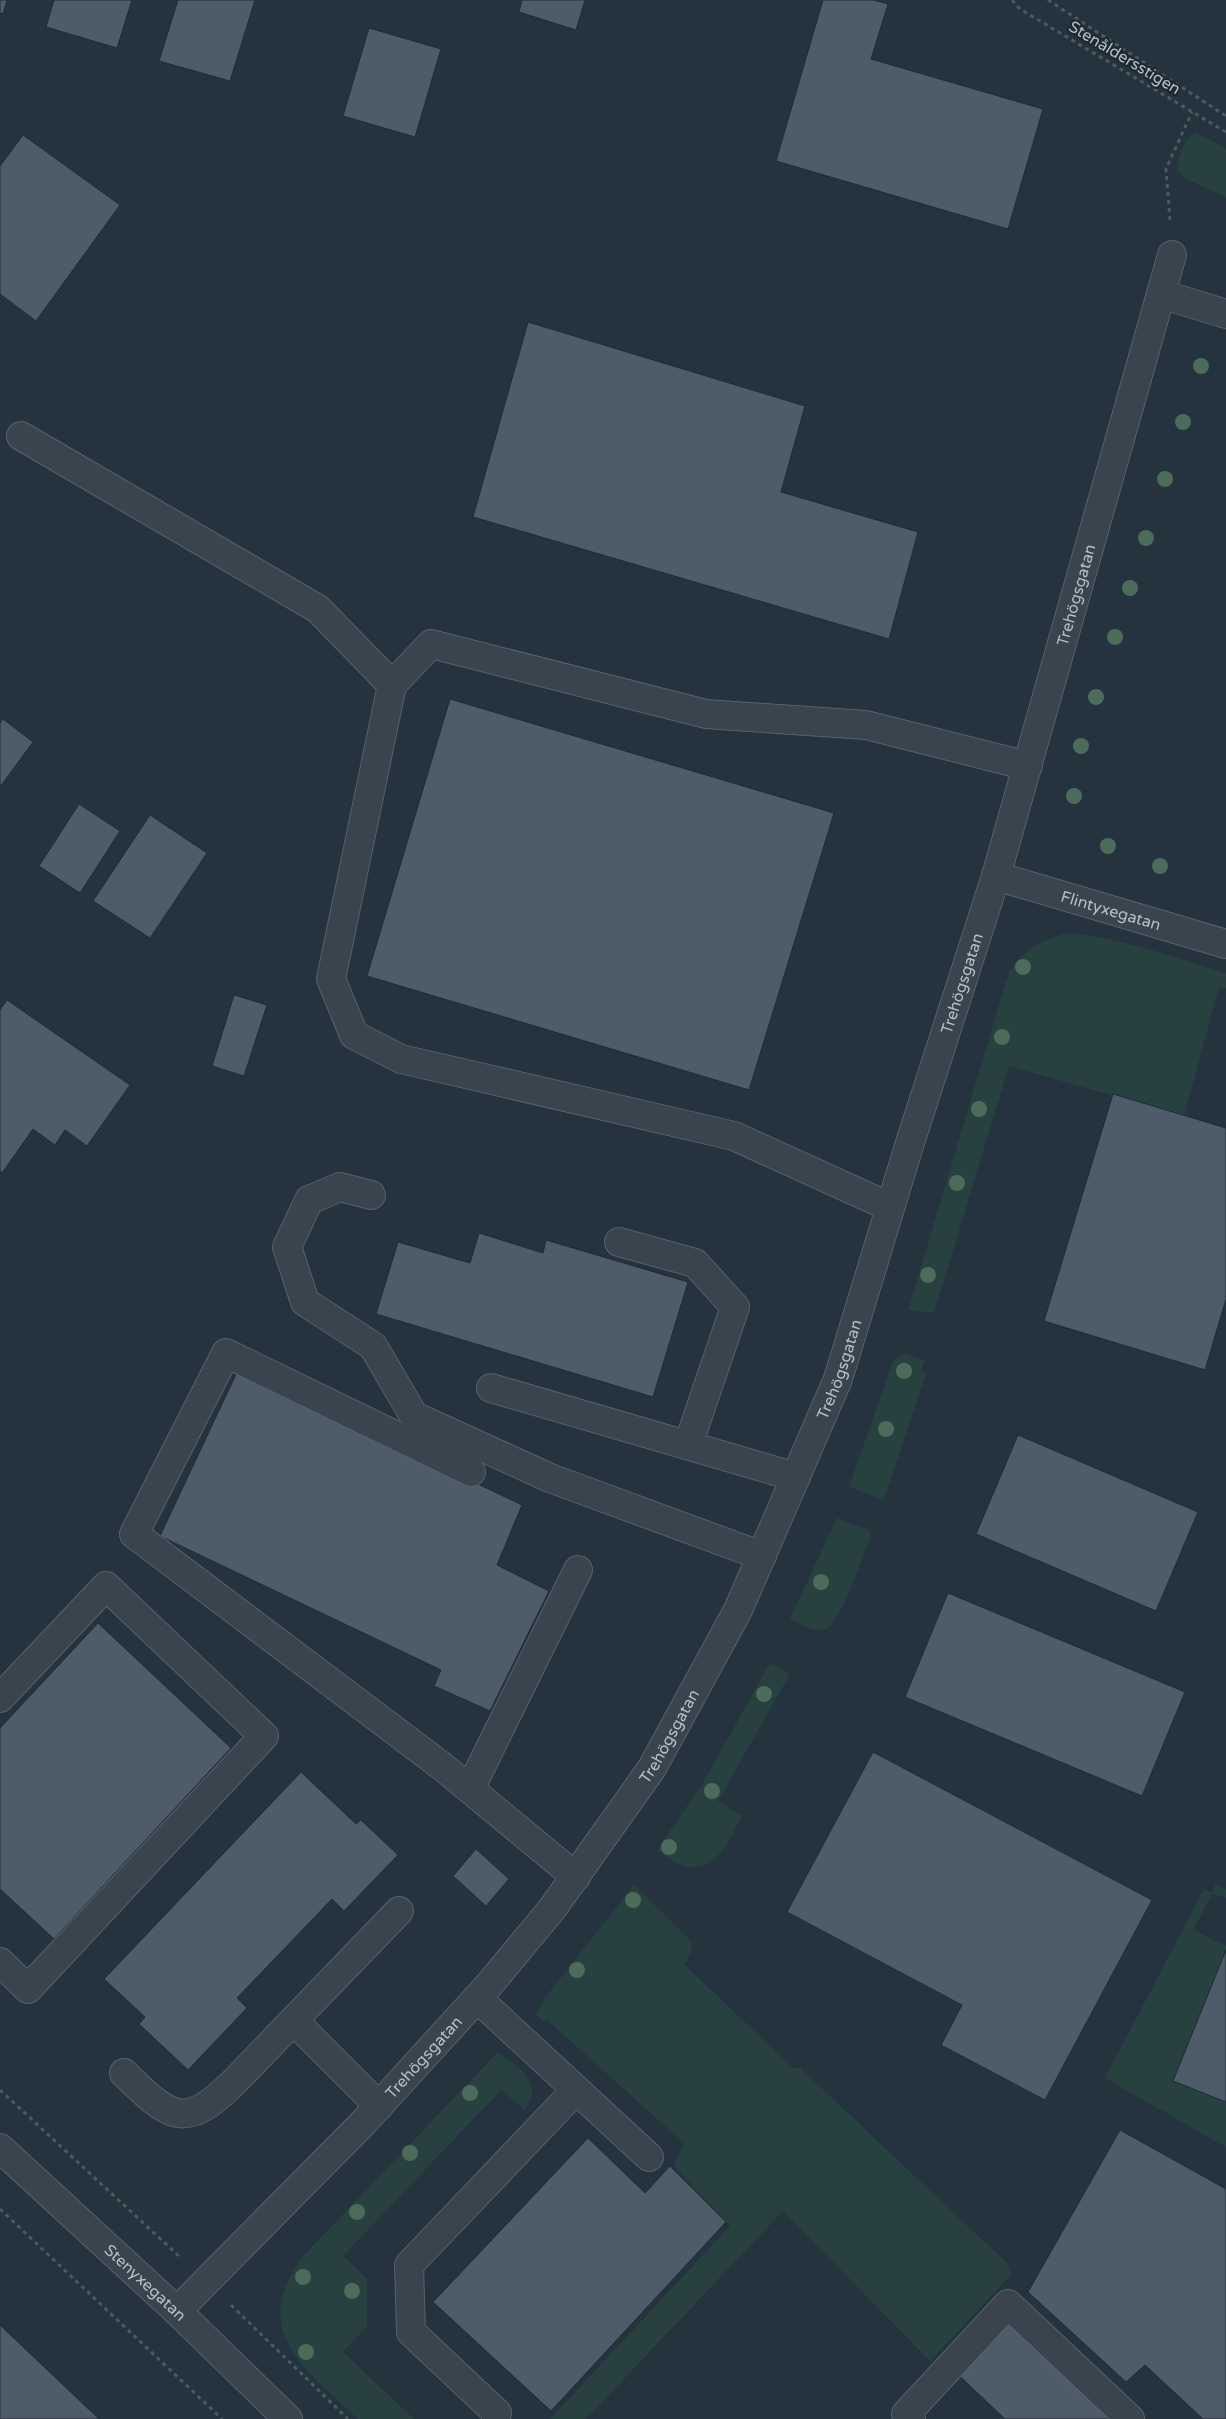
<svg xmlns="http://www.w3.org/2000/svg" width="1226" height="2419" viewBox="0 0 1226 2419" font-family="'Varela Round',sans-serif">
<style>
.green{fill:#284140}
.building{fill:#4e5c69;stroke:#202b35}
.lines{fill:none;stroke-linecap:round;stroke-linejoin:round}
.minor-casing{stroke:#57626c;stroke-width:30}
.path{stroke:#475d5d;stroke-width:3;stroke-dasharray:4 4;stroke-linecap:butt}
.minor{stroke:#39444e;stroke-width:28}
.tree{fill:#4d6b5b}
.labels{text-anchor:middle;stroke-width:4.5;stroke-linejoin:round;paint-order:stroke}
.street-label{font-size:16px;fill:#b5bfc9;stroke:#1e2933}
</style>
<rect width="100%" height="100%" fill="#25333e"/>
<g class="green">
<path d="M 1196,132 L 1226,149 L 1226,197 L 1184,178 L 1177,170 C 1178,156 1183,140 1196,132 Z"/>
<path d="M 1069,933 C 1122,938 1175,958 1226,973 L 1226,988 L 1219,987 L 1184,1116 L 1009,1066 L 934,1313 L 908,1310 L 1009,972 C 1023,950 1044,938 1069,933 Z"/>
<polygon points="904,1354 925,1360 921,1371 926,1373 886,1494 881,1499 849,1487 893,1361"/>
<path d="M 837,1518 L 869,1530 L 871,1536 C 864,1554 841,1623 826,1629 C 814,1633 800,1624 790,1619 Z"/>
<path d="M 770,1663 L 790,1674 L 718,1801 L 742,1816 C 729,1840 715,1877 681,1865 C 672,1862 664,1854 657,1850 L 703,1783 Z"/>
<polygon points="634,1885 689,1939 692,1950 684,1964 792,2067 800,2068 1008,2264 1011,2275 930,2361 783,2211 586,2419 550,2419 730,2226 674,2166 684,2143 546,2019 543,2022 536,2014 544,1999"/>
<polygon points="1215,1885 1226,1889 1226,1898 1212,1894 1193,1930 1226,1946 1226,1950 1173,2081 1226,2102 1226,2147 1105,2078 1204,1889 1212,1893"/>
<path d="M 498,2052 C 518,2068 545,2081 525,2110 L 501,2090 L 343,2256 L 367,2279 L 367,2326 L 343,2352 L 414,2419 L 358,2419 C 305,2368 245,2329 306,2253 Z"/>
</g>
<g class="building">
<polygon points="0,0 7,0 3,14 0,13"/>
<polygon points="54,0 132,0 117,48 46,27"/>
<polygon points="178,0 255,0 230,81 159,61"/>
<polygon points="522,0 585,0 576,30 519,12"/>
<polygon points="823,0 874,0 888,4 871,59 1043,109 1008,229 776,161"/>
<polygon points="369,28 441,49 415,137 343,116"/>
<polygon points="23,135 120,205 36,321 0,294 0,166"/>
<polygon points="528,322 805,406 781,492 918,532 889,639 473,517"/>
<polygon points="450,699 834,813 749,1090 367,976"/>
<polygon points="3,719 33,742 0,787 0,723"/>
<polygon points="79,804 120,831 80,893 39,866"/>
<polygon points="150,815 207,853 150,938 93,901"/>
<polygon points="234,995 267,1005 244,1076 212,1066"/>
<polygon points="7,1000 130,1085 87,1146 65,1130 55,1145 33,1129 2,1173 0,1171 0,1010"/>
<polygon points="1113,1094 1226,1128 1226,1299 1205,1370 1044,1321"/>
<polygon points="479,1233 543,1253 546,1240 688,1282 653,1397 376,1314 398,1242 470,1263"/>
<polygon points="238,1370 522,1505 497,1565 549,1591 490,1711 434,1686 441,1670 160,1536"/>
<polygon points="1018,1435 1198,1512 1156,1611 976,1534"/>
<polygon points="948,1593 1185,1692 1142,1796 905,1697"/>
<polygon points="98,1623 231,1748 54,1939 0,1889 0,1728"/>
<polygon points="873,1752 1152,1900 1045,2100 941,2045 962,2005 787,1912"/>
<polygon points="301,1772 356,1824 361,1820 398,1855 344,1911 332,1899 237,1998 247,2008 188,2070 139,2024 145,2017 104,1979"/>
<polygon points="476,1849 509,1879 486,1906 453,1876"/>
<polygon points="1226,1950 1226,2102 1173,2081"/>
<polygon points="1120,2130 1226,2189 1226,2419 1203,2419 1145,2365 1126,2382 1028,2292"/>
<polygon points="588,2138 645,2193 670,2166 726,2222 551,2411 433,2302"/>
<polygon points="1002,2316 1111,2419 1005,2419 951,2368"/>
<polygon points="0,2325 99,2419 0,2419"/>
</g>
<g class="lines">
<g class="minor-casing">
<g id="minor">
<polyline points="1161,294 1226,314"/>
<polyline points="21,436 318,609 392,685 331,979 354,1035 401,1059 734,1136 890,1207"/>
<polyline points="392,685 431,644 706,714 866,725 1028,766"/>
<path id="s1" d="M 996,876 L 1226,944"/>
<polyline points="371,1195 340,1187 309,1200 287,1247 305,1302 373,1346 414,1416 550,1478 762,1556"/>
<polyline points="619,1242 695,1263 735,1307 688,1445"/>
<polyline points="491,1388 796,1477"/>
<polyline points="471,1472 226,1353 134,1534 443,1767 576,1877"/>
<polyline points="0,1698 106,1586 264,1736 28,1989 0,1962"/>
<polyline points="470,1789 578,1570"/>
<polyline points="477,1998 649,2157"/>
<polyline points="294,2021 379,2106"/>
<path d="M 124,2073 C 170,2118 184,2132 235,2081 L 399,1911"/>
<path id="s2" d="M 0,2148 L 177,2311 L 288,2419"/>
<path id="s3" d="M 177,2311 L 364,2122 L 488,1986 L 552,1909 L 652,1768 L 738,1610 L 838,1379 L 909,1146 L 996,876 L 1172,255"/>
<polyline points="496,2419 497,2413 411,2332 409,2265 576,2090"/>
<polyline points="911,2419 906,2414 1008,2304 1130,2419"/>
</g>
</g>
<g class="path">
<polyline points="1012,0 1020,9 1226,132"/>
<polyline points="1048,0 1226,116"/>
<polyline points="1170,220 1166,169 1192,112"/>
<polyline points="0,2090 181,2258"/>
<polyline points="0,2209 222,2419"/>
<polyline points="231,2305 348,2419"/>
</g>
<use href="#minor" class="minor"/>
</g>
<g class="tree">
<circle cx="1201" cy="366" r="8"/>
<circle cx="1183" cy="422" r="8"/>
<circle cx="1165" cy="479" r="8"/>
<circle cx="1146" cy="538" r="8"/>
<circle cx="1130" cy="588" r="8"/>
<circle cx="1115" cy="637" r="8"/>
<circle cx="1096" cy="697" r="8"/>
<circle cx="1081" cy="746" r="8"/>
<circle cx="1074" cy="796" r="8"/>
<circle cx="1108" cy="846" r="8"/>
<circle cx="1160" cy="866" r="8"/>
<circle cx="1023" cy="967" r="8"/>
<circle cx="1002" cy="1037" r="8"/>
<circle cx="979" cy="1109" r="8"/>
<circle cx="957" cy="1183" r="8"/>
<circle cx="928" cy="1275" r="8"/>
<circle cx="904" cy="1371" r="8"/>
<circle cx="886" cy="1429" r="8"/>
<circle cx="821" cy="1582" r="8"/>
<circle cx="764" cy="1694" r="8"/>
<circle cx="712" cy="1791" r="8"/>
<circle cx="669" cy="1847" r="8"/>
<circle cx="633" cy="1900" r="8"/>
<circle cx="577" cy="1970" r="8"/>
<circle cx="470" cy="2093" r="8"/>
<circle cx="410" cy="2153" r="8"/>
<circle cx="357" cy="2212" r="8"/>
<circle cx="303" cy="2277" r="8"/>
<circle cx="352" cy="2291" r="8"/>
<circle cx="306" cy="2352" r="8"/>
</g>
<g class="labels">
<g class="street-label">
<text transform="translate(1125 57) rotate(31)" y="6">Stenåldersstigen</text>
<text dy="6" stroke="none"><textPath href="#s3" startOffset="1974">Trehögsgatan</textPath></text>
<text dy="6" stroke="none"><textPath href="#s1" startOffset="120">Flintyxegatan</textPath></text>
<text dy="6" stroke="none"><textPath href="#s3" startOffset="1569">Trehögsgatan</textPath></text>
<text dy="6" stroke="none"><textPath href="#s3" startOffset="1164">Trehögsgatan</textPath></text>
<text dy="6" stroke="none"><textPath href="#s3" startOffset="759">Trehögsgatan</textPath></text>
<text dy="6" stroke="none"><textPath href="#s3" startOffset="354">Trehögsgatan</textPath></text>
<text dy="6" stroke="none"><textPath href="#s2" startOffset="198">Stenyxegatan</textPath></text>
</g>
</g>
</svg>
